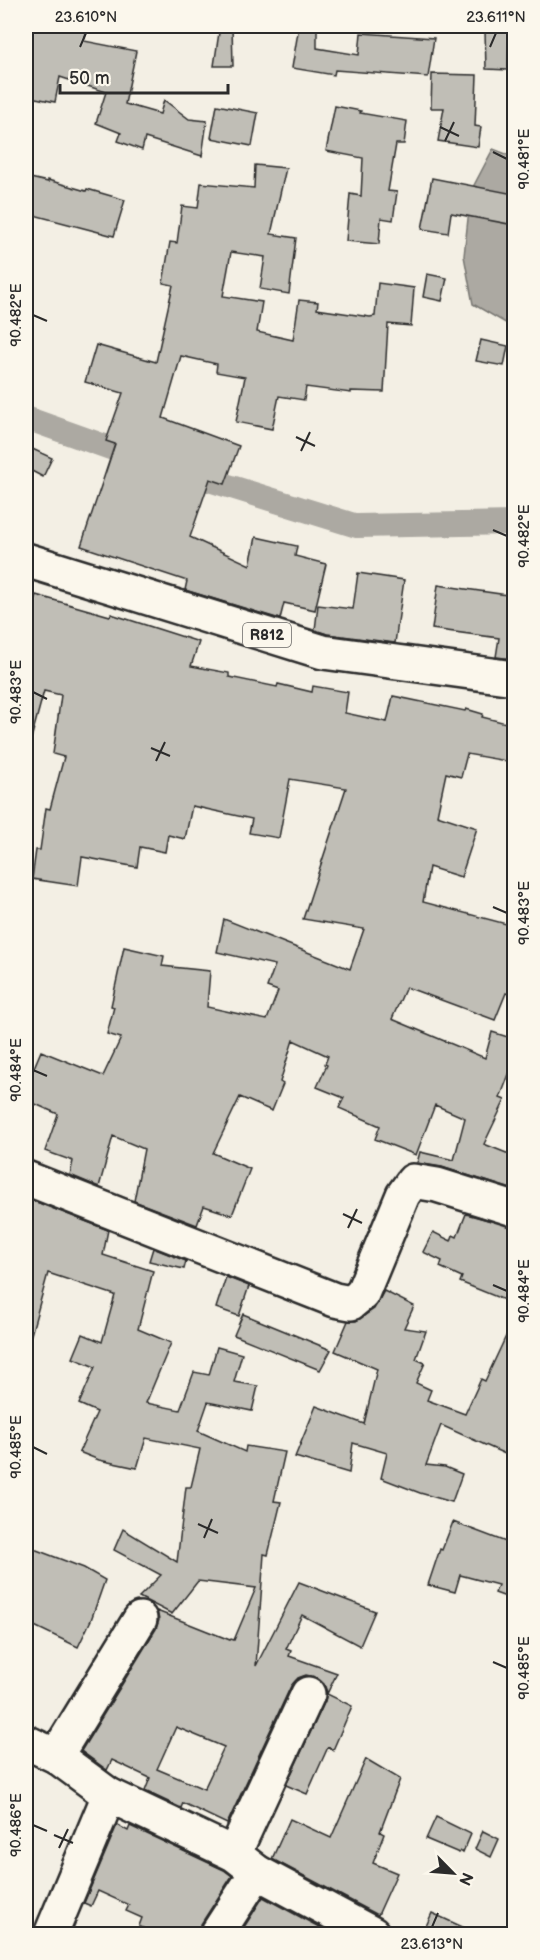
<svg xmlns="http://www.w3.org/2000/svg" width="540" height="1960" viewBox="0 0 540 1960" font-family="'Balsamiq Sans',sans-serif">
<style>
.water{fill:#aca9a2;stroke:#787772;stroke-width:1.5}
.lines{fill:none;stroke-linecap:round;stroke-linejoin:round}
.canal{stroke:#aca9a2;stroke-width:24}
.building{fill:#c0beb6;stroke:#2b2b2b;stroke-width:1.5;fill-rule:evenodd}
.minor-casing{stroke:#2b2b2b;stroke-width:38}
.major-casing{stroke:#2b2b2b;stroke-width:38}
.minor{stroke:#fbf7ec;stroke-width:33}
.major{stroke:#fbf7ec;stroke-width:33}
.ticks{fill:none;stroke:#2b2b2b;stroke-width:2}
.labels{text-anchor:middle;stroke-width:4.5;stroke-linejoin:round;paint-order:stroke}
.shield{fill:#fbf7ec;stroke:#696865;stroke-width:1.5}
.shield-label{font-size:15px;font-weight:bold;fill:#2b2b2b}
.neatline{fill:none;stroke:#2b2b2b;stroke-width:2}
.ticks-label{font-size:15px;text-anchor:middle;fill:#2b2b2b}
</style>
<rect width="100%" height="100%" fill="#f3efe4"/>
<filter id="ink" filterUnits="userSpaceOnUse"><feTurbulence type="fractalNoise" baseFrequency=".0167" numOctaves="2"/><feDisplacementMap in="SourceGraphic" scale="12" xChannelSelector="R" yChannelSelector="G"/><feConvolveMatrix kernelMatrix="1 2 1 2 8 2 1 2 1" color-interpolation-filters="sRGB"/></filter>
<g filter="url(#ink)">
<polygon class="water" points="493,149 514,157 514,328 473,304 464,256 471,191"/>
<g class="lines">
<g class="canal">
<polyline points="26,418 144,460"/>
<polyline points="180,471 357,526 514,523"/>
</g>
</g>
<g class="building">
<polygon points="26,26 88,26 84,41 136,51 125,104 160,114 164,100 189,119 207,121 202,156 145,138 142,150 118,141 121,133 96,123 106,92 60,77 55,102 26,96"/>
<polygon points="220,26 232,26 233,66 214,66"/>
<polygon points="299,26 317,26 317,48 359,55 361,33 434,38 428,77 335,70 334,75 292,68"/>
<polygon points="509,30 508,70 486,69 485,31"/>
<polygon points="432,74 477,75 475,126 481,127 478,147 438,141 444,108 431,108"/>
<polygon points="217,105 258,113 252,146 211,138"/>
<polygon points="335,106 361,111 360,113 407,121 404,144 396,144 388,191 397,192 393,220 381,218 379,244 346,241 350,194 361,196 363,158 326,151"/>
<polygon points="255,165 286,168 271,234 296,238 289,294 260,289 265,257 231,252 223,296 262,302 257,332 293,340 299,300 318,302 317,309 370,317 375,316 378,283 414,288 411,326 388,324 384,392 351,391 351,393 306,387 304,400 279,396 272,429 236,422 245,377 216,372 217,364 181,356 163,418 239,446 225,484 210,479 190,537 250,565 256,537 297,546 295,556 326,564 315,610 284,603 280,619 185,590 187,581 81,546 115,444 106,441 123,393 85,382 96,345 156,362 173,285 163,283 170,242 177,243 182,206 198,208 201,183 254,188"/>
<polygon points="26,177 48,182 48,180 86,191 87,189 125,200 114,236 26,213"/>
<polygon points="432,178 514,194 509,224 451,213 448,233 422,229"/>
<polygon points="427,274 447,278 442,301 423,297"/>
<polygon points="481,340 508,346 504,366 476,361"/>
<polygon points="26,446 52,458 43,477 26,468"/>
<polygon points="358,573 404,580 395,643 327,634 315,630 318,605 353,609"/>
<polygon points="438,585 514,596 514,659 496,657 499,638 432,629"/>
<polygon points="36,595 110,616 111,614 199,642 191,666 229,673 229,677 277,687 278,684 312,692 313,686 348,692 345,713 387,722 393,696 465,711 466,709 483,714 482,717 514,725 506,761 467,754 461,777 446,773 437,815 477,828 461,877 429,867 423,902 514,926 514,996 506,993 495,1020 406,987 392,1019 485,1058 492,1032 514,1039 514,1061 500,1098 505,1100 484,1144 514,1156 514,1190 442,1167 417,1163 420,1152 454,1160 465,1118 435,1105 416,1155 375,1139 380,1126 339,1108 344,1098 317,1087 327,1065 325,1064 328,1056 293,1040 280,1082 283,1084 272,1111 240,1097 213,1153 250,1169 232,1215 204,1206 197,1225 134,1201 144,1149 113,1136 99,1187 70,1175 73,1161 45,1151 58,1114 26,1100 27,1084 41,1051 103,1076 121,1038 107,1034 114,1007 111,1006 124,947 164,956 162,966 210,971 207,1007 267,1020 278,991 267,987 275,965 217,952 224,919 350,969 364,929 303,919 346,788 290,779 279,838 249,833 252,819 192,806 185,839 168,835 165,852 140,847 137,867 82,857 78,886 32,879 36,850 40,850 46,808 50,809 64,757 53,754 61,695 44,691 31,739 26,739 26,599 34,601"/>
<path d="M 31,1200 L 108,1230 L 103,1255 L 153,1271 L 138,1329 L 171,1343 L 146,1403 L 180,1410 L 194,1372 L 209,1375 L 217,1347 L 242,1354 L 234,1382 L 258,1386 L 252,1411 L 208,1402 L 198,1431 L 245,1452 L 246,1446 L 285,1452 L 274,1501 L 281,1502 L 268,1555 L 264,1554 L 256,1666 L 299,1582 L 375,1611 L 360,1646 L 302,1615 L 286,1649 L 291,1651 L 289,1656 L 337,1673 L 327,1694 L 352,1706 L 333,1750 L 328,1747 L 307,1794 L 286,1785 L 325,1701 L 327,1692 L 324,1684 L 315,1677 L 306,1675 L 298,1678 L 291,1686 L 227,1824 L 183,1803 L 181,1808 L 145,1791 L 150,1778 L 112,1760 L 107,1770 L 81,1751 L 156,1629 L 159,1620 L 157,1611 L 230,1640 L 231,1639 L 234,1640 L 256,1588 L 198,1581 L 172,1614 L 139,1597 L 161,1575 L 114,1550 L 123,1529 L 177,1562 L 186,1487 L 191,1487 L 200,1449 L 146,1438 L 137,1468 L 99,1460 L 79,1452 L 97,1412 L 79,1404 L 95,1367 L 73,1358 L 83,1334 L 102,1342 L 115,1295 L 48,1273 L 31,1335 L 26,1334 L 26,1231 ZM 176,1727 L 224,1747 L 204,1789 L 157,1769 Z"/>
<polygon points="466,1214 514,1227 514,1304 460,1282 462,1277 440,1267 442,1261 423,1252 433,1232 451,1241 453,1235 457,1237"/>
<polygon points="153,1248 186,1261 184,1269 149,1261"/>
<polygon points="226,1277 249,1286 239,1316 216,1308"/>
<polygon points="384,1291 414,1306 404,1328 426,1331 416,1359 425,1363 416,1383 431,1390 427,1400 465,1414 481,1379 485,1381 514,1319 514,1458 441,1425 426,1465 445,1467 462,1474 452,1502 420,1493 381,1478 387,1453 353,1443 349,1473 295,1457 316,1406 364,1424 377,1369 335,1351 348,1321 356,1321 374,1309"/>
<polygon points="243,1314 331,1350 320,1370 234,1335"/>
<polygon points="453,1522 514,1545 514,1600 495,1593 498,1585 460,1575 455,1592 428,1585 440,1549 442,1550"/>
<polygon points="26,1546 84,1568 105,1580 91,1620 78,1647 26,1622"/>
<polygon points="366,1759 400,1779 380,1832 384,1834 373,1863 397,1873 378,1915 272,1859 290,1819 331,1838"/>
<polygon points="436,1817 471,1834 463,1853 460,1851 459,1853 426,1839"/>
<polygon points="117,1825 128,1831 130,1826 224,1870 232,1876 201,1924 198,1935 157,1935 139,1926 142,1918 126,1911 129,1905 98,1891 91,1906 84,1903"/>
<polygon points="483,1831 499,1839 491,1857 475,1849"/>
<polygon points="263,1897 334,1935 239,1935"/>
<polygon points="432,1913 480,1935 422,1935"/>
</g>
<g class="lines">
<g class="minor-casing">
<g id="minor">
<polyline points="26,1178 335,1300 351,1303 362,1294 403,1195 413,1181 437,1185 514,1209"/>
<polyline points="26,1742 56,1756 109,1795 234,1854 257,1872 373,1934"/>
<polyline points="56,1756 140,1619"/>
<polyline points="234,1854 308,1694"/>
<polyline points="51,1934 109,1795"/>
<polyline points="217,1934 257,1872"/>
</g>
</g>
<g class="major-casing">
<polyline id="major" points="26,560 323,652 514,678"/>
</g>
<use href="#minor" class="minor"/>
<use href="#major" class="major"/>
</g>
</g>
<path class="ticks" d="M 80,47 L 86,33M 490,47 L 496,33M 440,127 L 459,136M 445,141 L 454,122M 493,152 L 507,159M 33,315 L 47,321M 296,437 L 315,446M 301,451 L 310,432M 493,530 L 507,536M 33,692 L 47,699M 151,748 L 170,756M 156,761 L 165,742M 493,907 L 507,913M 33,1070 L 47,1076M 343,1214 L 362,1223M 348,1228 L 357,1209M 493,1285 L 507,1291M 33,1447 L 47,1454M 198,1524 L 218,1533M 204,1538 L 212,1519M 493,1662 L 507,1668M 33,1825 L 47,1831M 54,1835 L 73,1843M 59,1848 L 68,1829M 432,1927 L 438,1913"/>
<g class="labels">
<rect class="shield" x="243" y="623" width="48" height="24" rx="4.5"/>
<g class="shield-label">
<text x="267" y="640">R812</text>
</g>
</g>
<rect width="540" height="1960" fill="none" stroke="#fbf7ec" stroke-width="66"/>
<g transform="translate(453 1873) rotate(115)" stroke="#fbf7ec" stroke-width="4.5" paint-order="stroke">
<path d="M0-4.5L10 22L0 15L-10 22Z" fill="#2b2b2b"/>
<text y="-9" font-size="16" font-weight="bold" text-anchor="middle" fill="#2b2b2b">N</text>
</g>
<path d="M60 84v9h168v-9" fill="none" stroke="#2b2b2b" stroke-width="3"/>
<text x="69" y="84" font-size="18" fill="#2b2b2b" stroke="#fbf7ec" stroke-width="4.5" paint-order="stroke">50 m</text>
<rect x="33" y="33" width="474" height="1894" class="neatline"/>
<g class="ticks-label">
<text x="86" y="22">23.610°N</text>
<text x="496" y="22">23.611°N</text>
<text transform="translate(524 159) rotate(-90)" y="5">90.481°E</text>
<text transform="translate(16 315) rotate(-90)" y="5">90.482°E</text>
<text transform="translate(524 536) rotate(-90)" y="5">90.482°E</text>
<text transform="translate(16 692) rotate(-90)" y="5">90.483°E</text>
<text transform="translate(524 913) rotate(-90)" y="5">90.483°E</text>
<text transform="translate(16 1070) rotate(-90)" y="5">90.484°E</text>
<text transform="translate(524 1291) rotate(-90)" y="5">90.484°E</text>
<text transform="translate(16 1447) rotate(-90)" y="5">90.485°E</text>
<text transform="translate(524 1668) rotate(-90)" y="5">90.485°E</text>
<text transform="translate(16 1825) rotate(-90)" y="5">90.486°E</text>
<text x="432" y="1949">23.613°N</text>
</g>
</svg>
